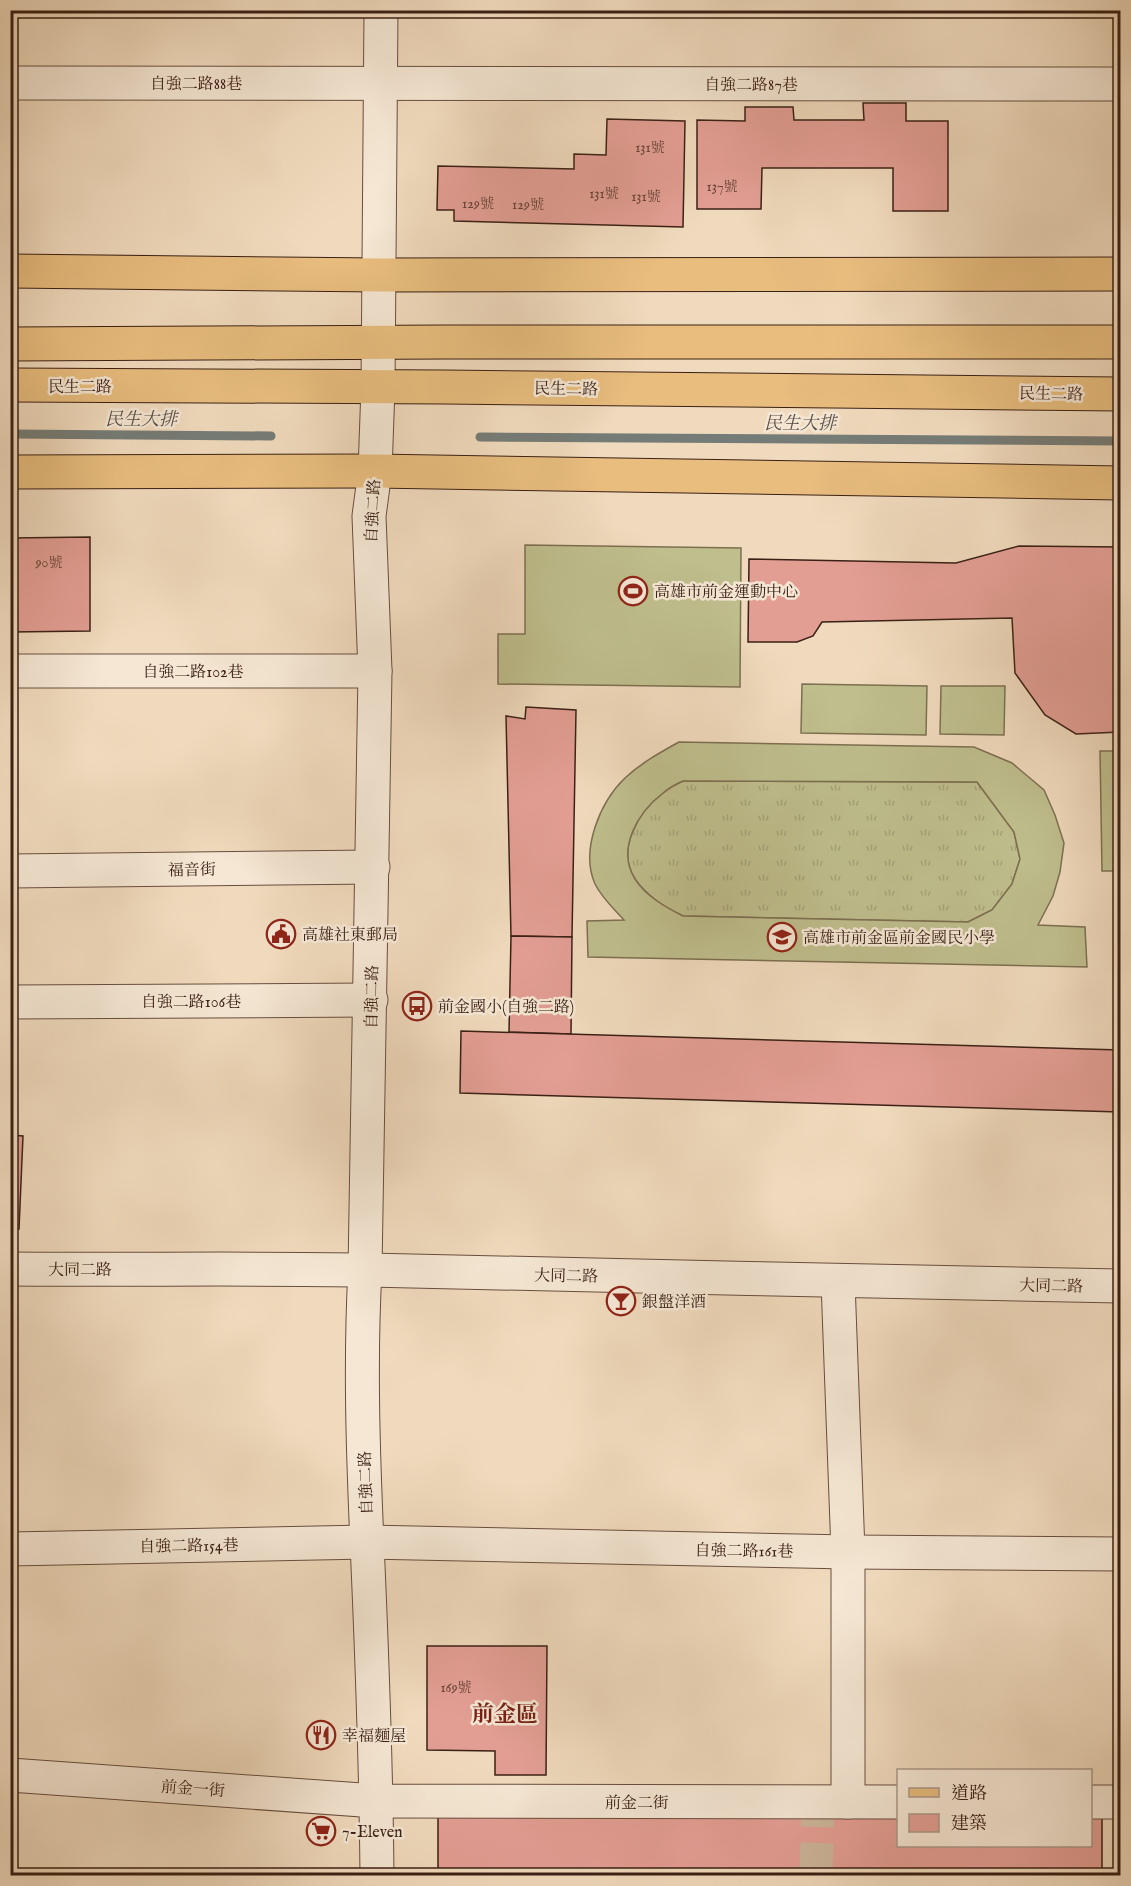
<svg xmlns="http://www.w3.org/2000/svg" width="1131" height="1886" viewBox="0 0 1131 1886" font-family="'IM FELL English','Noto Serif TC',serif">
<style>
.grass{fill:url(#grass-tufts);stroke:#7d6f51;stroke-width:1.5}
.garden{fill:#bfbe8d;stroke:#7d6f51;stroke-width:1.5;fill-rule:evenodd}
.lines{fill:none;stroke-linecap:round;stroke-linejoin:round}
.stream{stroke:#757c77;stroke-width:9}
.building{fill:#e39e94;stroke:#3b2015;stroke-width:1.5}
.minor-tunnel{stroke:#ccb59b;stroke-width:33;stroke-dasharray:33 16;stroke-linecap:butt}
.minor-casing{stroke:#684e3f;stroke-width:35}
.major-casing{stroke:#3b2015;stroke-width:35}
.minor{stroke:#f5e7d4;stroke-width:33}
.major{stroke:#e8bd7e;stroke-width:33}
.labels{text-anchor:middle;stroke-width:5;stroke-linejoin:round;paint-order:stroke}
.number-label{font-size:14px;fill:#654035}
.street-label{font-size:16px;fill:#3b2015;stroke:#f5e7d4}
.poi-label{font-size:16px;fill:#3b2015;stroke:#f5e7d4;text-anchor:start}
.water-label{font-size:18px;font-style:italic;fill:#584e46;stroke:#f5e7d4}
.district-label{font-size:22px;font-weight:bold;fill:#7a1f14;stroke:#f5e7d4}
</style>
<defs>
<pattern id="grass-tufts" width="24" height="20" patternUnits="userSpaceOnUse" patternTransform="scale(1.5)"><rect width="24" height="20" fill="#bfbe8d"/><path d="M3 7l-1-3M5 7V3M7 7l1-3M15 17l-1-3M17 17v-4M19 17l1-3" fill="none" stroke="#a5a379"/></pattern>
</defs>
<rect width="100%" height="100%" fill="#f0dabd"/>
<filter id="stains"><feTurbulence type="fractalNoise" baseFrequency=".00333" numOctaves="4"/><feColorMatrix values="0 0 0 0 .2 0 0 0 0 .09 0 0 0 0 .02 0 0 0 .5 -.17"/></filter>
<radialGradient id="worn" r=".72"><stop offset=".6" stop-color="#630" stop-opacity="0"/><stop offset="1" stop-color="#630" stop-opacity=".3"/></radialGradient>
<path class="grass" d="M 683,781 L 977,782 L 1014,832 L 1020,859 L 1012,884 L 992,910 L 968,922 L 683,916 C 665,907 646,896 635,879 C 616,849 638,812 663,793 C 669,788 676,784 683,781 Z"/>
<g class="garden">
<polygon points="525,545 741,548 740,687 498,684 498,634 525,634"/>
<polygon points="802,684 927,686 926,735 801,733"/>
<polygon points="941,686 1005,686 1004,735 940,734"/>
<path d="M 679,742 L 974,747 L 1012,763 L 1044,790 L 1055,815 L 1064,843 L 1060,872 L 1053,896 L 1038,925 L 1085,927 L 1087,967 L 588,957 L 587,921 L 624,920 C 614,909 602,898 595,884 C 580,850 600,802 625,778 C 641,763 661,752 679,742 ZM 683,781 L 977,782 L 1014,832 L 1020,859 L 1012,884 L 992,910 L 968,922 L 683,916 C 665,907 646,896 635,879 C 616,849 638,812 663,793 C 669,788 676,784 683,781 Z"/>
<polygon points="1100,751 1120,751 1120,871 1102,871"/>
</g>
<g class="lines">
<g class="stream">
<polyline points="10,434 271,436"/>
<polyline points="480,437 1120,441"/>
</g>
</g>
<g class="building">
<polygon points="863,103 906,103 906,121 948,121 948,211 893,211 893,168 762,168 761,209 697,209 697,120 745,121 745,107 793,107 794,120 864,120"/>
<polygon points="607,119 685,121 683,227 454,221 454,210 437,210 438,166 574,169 574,154 606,155"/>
<polygon points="90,537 90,631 10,632 10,538"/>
<polygon points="1019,546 1120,547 1120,732 1076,734 1045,715 1015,673 1012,618 822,622 813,636 797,642 748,642 749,559 956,563"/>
<polygon points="526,707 576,710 572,937 511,936 506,716 525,719"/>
<polygon points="511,936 572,937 571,1034 509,1032"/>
<polygon points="461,1031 1120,1050 1120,1112 460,1093"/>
<polygon points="10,1135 23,1136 19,1229 10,1229"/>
<polygon points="427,1646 547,1646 546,1775 495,1775 495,1751 427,1750"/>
<polygon points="898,1816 898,1846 1090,1846 1090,1816 1102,1816 1102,1876 438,1876 438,1817"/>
</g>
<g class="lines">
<polyline class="minor-tunnel" points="816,1876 818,1802"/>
<g class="minor-casing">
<g id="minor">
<polyline points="10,83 1120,84"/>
<polyline points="10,671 375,671"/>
<polyline points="10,871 373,867"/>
<polyline points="10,1002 371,1000"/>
<path d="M 10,1269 C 130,1270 248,1268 368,1270 C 619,1275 869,1282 1120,1286"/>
<polyline points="838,1282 848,1552 848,1802"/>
<polyline points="10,1549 367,1542 848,1552 1120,1554"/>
<polyline points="10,1775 376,1801 898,1802"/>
<polyline points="1090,1802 1120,1802"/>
<path d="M 377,1876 C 376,1765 372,1654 367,1543 C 363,1452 360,1361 365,1270 L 375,671 L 369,516 L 375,471 L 378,388 L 381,10"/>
</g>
</g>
<g class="major-casing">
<g id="major">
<polyline points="10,271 380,275 1120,274"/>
<polyline points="10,344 444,342 1120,342"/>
<polyline points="10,385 444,387 1120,394"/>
<polyline points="10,472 375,471 1120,483"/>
</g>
</g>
<use href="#minor" class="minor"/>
<use href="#major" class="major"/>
</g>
<defs>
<g id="stadium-ring" transform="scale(1.5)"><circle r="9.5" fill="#f5e7d4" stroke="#8f2418" stroke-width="1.5"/><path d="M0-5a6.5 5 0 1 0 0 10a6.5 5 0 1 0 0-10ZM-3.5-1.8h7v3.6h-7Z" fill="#8f2418"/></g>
<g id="civic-ring" transform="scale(1.5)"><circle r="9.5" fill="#f5e7d4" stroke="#8f2418" stroke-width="1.5"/><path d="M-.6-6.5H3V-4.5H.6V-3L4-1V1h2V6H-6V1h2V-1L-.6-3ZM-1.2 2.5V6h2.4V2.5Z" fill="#8f2418"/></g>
<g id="school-ring" transform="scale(1.5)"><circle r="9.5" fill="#f5e7d4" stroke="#8f2418" stroke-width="1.5"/><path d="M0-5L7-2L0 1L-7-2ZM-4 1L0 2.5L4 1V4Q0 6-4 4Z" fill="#8f2418"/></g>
<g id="bus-ring" transform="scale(1.5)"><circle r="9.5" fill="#f5e7d4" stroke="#8f2418" stroke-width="1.5"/><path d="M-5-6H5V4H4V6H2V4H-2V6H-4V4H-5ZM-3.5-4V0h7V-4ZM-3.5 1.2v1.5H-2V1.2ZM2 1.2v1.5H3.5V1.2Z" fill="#8f2418"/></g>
<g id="bar-ring" transform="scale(1.5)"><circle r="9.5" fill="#f5e7d4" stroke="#8f2418" stroke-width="1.5"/><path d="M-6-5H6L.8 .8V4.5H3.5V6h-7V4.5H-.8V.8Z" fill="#8f2418"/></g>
<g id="restaurant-ring" transform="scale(1.5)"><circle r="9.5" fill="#f5e7d4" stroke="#8f2418" stroke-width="1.5"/><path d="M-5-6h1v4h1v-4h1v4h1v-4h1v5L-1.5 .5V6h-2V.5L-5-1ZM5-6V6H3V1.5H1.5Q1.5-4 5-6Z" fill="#8f2418"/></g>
<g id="supermarket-ring" transform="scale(1.5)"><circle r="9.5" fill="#f5e7d4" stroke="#8f2418" stroke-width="1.5"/><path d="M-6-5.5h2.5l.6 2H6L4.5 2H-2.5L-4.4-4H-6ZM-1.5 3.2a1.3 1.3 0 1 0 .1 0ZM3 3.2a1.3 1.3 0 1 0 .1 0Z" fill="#8f2418"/></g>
</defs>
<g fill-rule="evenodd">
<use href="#stadium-ring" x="633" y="591"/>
<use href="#civic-ring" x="281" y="934"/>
<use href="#school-ring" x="782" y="937"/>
<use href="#bus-ring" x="417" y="1006"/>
<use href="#bar-ring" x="621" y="1301"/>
<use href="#restaurant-ring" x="321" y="1735"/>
<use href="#supermarket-ring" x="321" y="1831"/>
</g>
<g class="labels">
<g class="number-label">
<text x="650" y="152">131號</text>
<text x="722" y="191">137號</text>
<text x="604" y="198">131號</text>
<text x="646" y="201">131號</text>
<text x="478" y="208">129號</text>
<text x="528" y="209">129號</text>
<text x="49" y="567">90號</text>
<text x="456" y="1692">169號</text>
</g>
<g class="street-label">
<text x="196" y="89">自強二路88巷</text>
<text x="751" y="90">自強二路87巷</text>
<text x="80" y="392">民生二路</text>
<text transform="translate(566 388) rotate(1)" y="6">民生二路</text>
<text transform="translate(1051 393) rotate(1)" y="6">民生二路</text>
<text transform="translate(372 511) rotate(-87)" y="6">自強二路</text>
<text x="193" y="677">自強二路102巷</text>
<text transform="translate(192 869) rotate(-1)" y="6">福音街</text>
<text transform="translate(371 997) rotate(-89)" y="6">自強二路</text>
<text x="191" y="1007">自強二路106巷</text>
<text x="80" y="1275">大同二路</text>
<text transform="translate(566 1275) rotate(1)" y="6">大同二路</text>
<text transform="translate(1051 1285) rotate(1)" y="6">大同二路</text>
<text transform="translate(365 1483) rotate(-92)" y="6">自強二路</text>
<text transform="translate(189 1545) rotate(-1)" y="6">自強二路154巷</text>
<text transform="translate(744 1550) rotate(1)" y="6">自強二路161巷</text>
<text transform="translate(193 1788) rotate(4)" y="6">前金一街</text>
<text x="637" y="1808">前金二街</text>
</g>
<g class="poi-label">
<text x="654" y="597">高雄市前金運動中心</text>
<text x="302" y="940">高雄社東郵局</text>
<text x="803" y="943">高雄市前金區前金國民小學</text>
<text x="438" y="1012">前金國小(自強二路)</text>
<text x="642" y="1307">銀盤洋酒</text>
<text x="342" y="1741">幸福麵屋</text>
<text x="342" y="1837">7-Eleven</text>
</g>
<g class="water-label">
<text x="141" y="425">民生大排</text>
<text x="800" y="429">民生大排</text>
</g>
<g class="district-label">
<text x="505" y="1721">前金區</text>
</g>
</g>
<rect width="1131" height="1886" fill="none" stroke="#f0dabd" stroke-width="36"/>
<rect x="12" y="12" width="1107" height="1862" fill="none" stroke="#3b2015" stroke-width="3"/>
<rect x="18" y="18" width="1095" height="1850" fill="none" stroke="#3b2015" stroke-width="1.5"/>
<rect x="897" y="1769" width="195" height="78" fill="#f5e7d4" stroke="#ab9788" stroke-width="1.5"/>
<rect x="909" y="1788" width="30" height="9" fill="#e8bd7e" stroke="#ab9788" stroke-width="1.5"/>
<text x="951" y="1799" font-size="18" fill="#3b2015">道路</text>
<rect x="909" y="1814" width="30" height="18" fill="#e39e94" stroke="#ab9788" stroke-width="1.5"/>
<text x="951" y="1829" font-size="18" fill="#3b2015">建築</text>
<rect width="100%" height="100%" filter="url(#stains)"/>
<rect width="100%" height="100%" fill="url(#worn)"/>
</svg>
